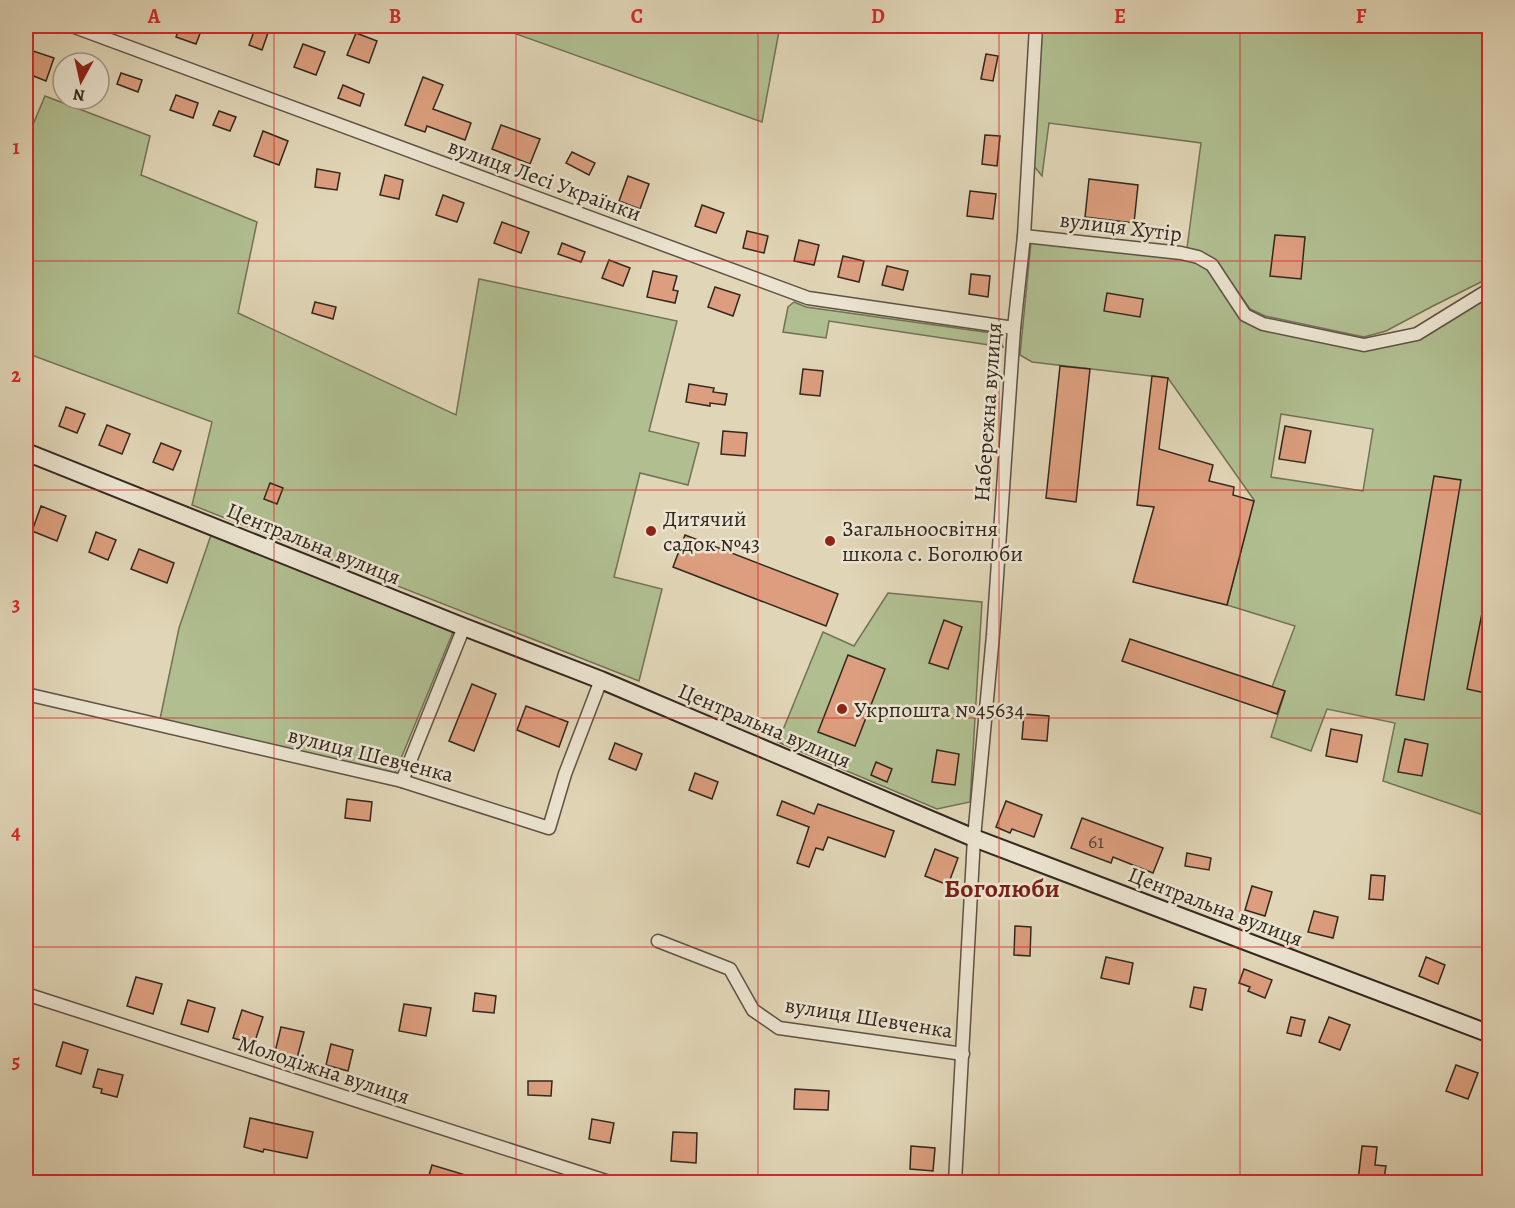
<svg xmlns="http://www.w3.org/2000/svg" width="1515" height="1208" viewBox="0 0 1515 1208" font-family="Alegreya,serif">
<style>
.green{fill:#b0be90;stroke:#727257;stroke-width:1.5;fill-rule:evenodd}
.building{fill:#dc9e7e;stroke:#33271e;stroke-width:1.5}
.lines{fill:none;stroke-linecap:round;stroke-linejoin:round}
.street-casing{stroke:#5e5244;stroke-width:15}
.secondary-casing{stroke:#33271e;stroke-width:20}
.street{stroke:#ebe4d0;stroke-width:12}
.secondary{stroke:#ebe4d0;stroke-width:16}
.grid{fill:none;stroke:#d62828;stroke-width:1.5;stroke-opacity:0.55}
.poi-dot{fill:#8f2418;stroke:#ebe4d0;stroke-width:2}
.labels{text-anchor:middle;stroke-width:5;stroke-linejoin:round;paint-order:stroke}
.number-label{font-size:20px;fill:#5d4536}
.street-label{font-size:22px;fill:#33271e;stroke:#ebe4d0}
.poi-label{font-size:22px;fill:#33271e;stroke:#ebe4d0;text-anchor:start}
.quarter-label{font-size:26px;font-weight:bold;fill:#7a1f14;stroke:#ebe4d0}
.neatline{fill:none;stroke:#d62828;stroke-width:2}
.grid-label{font-size:20px;text-anchor:middle;font-weight:bold;fill:#d62828}
</style>
<rect width="100%" height="100%" fill="#e0d5b6"/>
<filter id="stains"><feTurbulence type="fractalNoise" baseFrequency=".00333" numOctaves="4"/><feColorMatrix values="0 0 0 0 .2 0 0 0 0 .09 0 0 0 0 .02 0 0 0 .5 -.17"/></filter>
<radialGradient id="worn" r=".72"><stop offset=".6" stop-color="#630" stop-opacity="0"/><stop offset="1" stop-color="#630" stop-opacity=".3"/></radialGradient>
<g class="green">
<polygon points="494,26 780,26 762,122"/>
<polygon points="1041,26 1441,26 1462,33 1466,26 1489,26 1489,278 1433,306 1386,331 1364,337 1265,316 1250,309 1216,261 1199,252 1187,248 1201,143 1049,123 1042,176 1033,165"/>
<polygon points="45,96 150,136 141,175 257,222 238,313 456,415 479,279 677,321 649,431 699,443 688,485 640,473 614,577 662,589 639,681 192,505 212,422 26,353 26,133 29,134"/>
<path d="M 1031,242 L 1180,258 L 1196,262 L 1208,270 L 1241,320 L 1261,329 L 1364,350 L 1419,339 L 1489,295 L 1489,817 L 1383,781 L 1395,723 L 1327,709 L 1311,751 L 1271,737 L 1285,692 L 1272,687 L 1295,626 L 1227,605 L 1254,500 L 1168,378 L 1032,362 L 1020,355 ZM 1281,414 L 1373,429 L 1363,491 L 1271,477 Z"/>
<polygon points="794,302 806,307 999,334 1003,347 829,321 826,338 783,332 788,307"/>
<polygon points="211,535 453,632 395,773 160,719 179,628"/>
<polygon points="888,593 982,602 970,802 937,809 778,742 823,632 854,646"/>
</g>
<g class="building">
<polygon points="180,26 203,26 196,44 176,37"/>
<polygon points="256,26 269,30 262,50 249,45"/>
<polygon points="356,33 377,41 369,63 347,55"/>
<polygon points="303,44 325,52 316,75 294,67"/>
<polygon points="33,51 54,58 46,81 26,73"/>
<polygon points="986,54 998,56 993,81 981,79"/>
<polygon points="121,73 142,80 138,92 117,84"/>
<polygon points="423,77 443,85 433,109 471,123 465,140 427,126 425,132 405,125"/>
<polygon points="343,85 364,94 360,106 338,98"/>
<polygon points="176,95 198,103 193,118 170,110"/>
<polygon points="219,111 236,117 230,131 213,125"/>
<polygon points="501,125 540,139 530,164 492,149"/>
<polygon points="263,131 288,141 279,165 254,156"/>
<polygon points="985,135 1000,136 997,166 982,164"/>
<polygon points="572,152 595,163 589,175 566,163"/>
<polygon points="317,169 340,173 337,190 315,187"/>
<polygon points="385,175 403,180 399,199 380,195"/>
<polygon points="628,176 649,184 640,209 619,201"/>
<polygon points="1089,179 1138,185 1134,223 1085,217"/>
<polygon points="970,191 996,194 993,219 967,216"/>
<polygon points="443,195 464,203 457,222 436,215"/>
<polygon points="702,205 724,213 716,233 695,226"/>
<polygon points="502,222 529,232 521,253 494,243"/>
<polygon points="747,231 768,236 764,253 743,248"/>
<polygon points="1275,235 1305,237 1301,279 1270,276"/>
<polygon points="799,240 819,245 814,265 794,261"/>
<polygon points="562,243 585,252 581,262 558,254"/>
<polygon points="843,256 864,261 859,282 838,277"/>
<polygon points="609,260 630,268 623,286 602,278"/>
<polygon points="887,266 908,271 903,290 882,285"/>
<polygon points="653,271 677,276 673,290 678,291 675,303 647,297"/>
<polygon points="971,274 990,276 988,297 969,294"/>
<polygon points="715,287 740,295 733,316 708,307"/>
<polygon points="1107,293 1143,299 1140,317 1104,311"/>
<polygon points="315,302 336,307 333,319 312,313"/>
<polygon points="1060,366 1090,369 1076,502 1046,498"/>
<polygon points="803,369 823,371 820,396 800,394"/>
<polygon points="1152,376 1168,378 1159,449 1213,465 1209,481 1234,487 1233,495 1254,501 1227,605 1133,582 1154,507 1137,505"/>
<polygon points="689,384 714,388 713,392 727,394 725,405 710,403 710,406 686,402"/>
<polygon points="66,407 85,414 77,433 59,426"/>
<polygon points="107,425 130,434 122,454 99,445"/>
<polygon points="1285,426 1311,431 1305,463 1279,459"/>
<polygon points="723,431 747,433 745,456 721,454"/>
<polygon points="161,443 181,451 173,470 153,462"/>
<polygon points="1434,476 1461,480 1424,700 1396,695"/>
<polygon points="270,483 283,488 277,504 264,499"/>
<polygon points="41,506 66,516 57,541 32,531"/>
<polygon points="96,532 116,540 108,560 89,552"/>
<polygon points="685,535 838,594 826,626 673,567"/>
<polygon points="139,549 174,563 167,583 131,569"/>
<polygon points="1484,603 1490,603 1490,694 1467,689"/>
<polygon points="944,620 962,627 948,669 929,663"/>
<polygon points="1130,639 1285,691 1277,714 1122,661"/>
<polygon points="848,655 885,669 855,746 818,732"/>
<polygon points="472,684 496,694 474,751 449,741"/>
<polygon points="526,706 568,722 559,747 517,730"/>
<polygon points="1024,714 1049,716 1047,741 1022,739"/>
<polygon points="1331,729 1362,735 1357,762 1326,756"/>
<polygon points="1405,739 1428,744 1422,776 1398,772"/>
<polygon points="615,743 642,754 636,770 609,759"/>
<polygon points="937,750 959,754 955,785 932,782"/>
<polygon points="876,762 892,769 887,782 871,775"/>
<polygon points="695,773 718,782 712,799 689,790"/>
<polygon points="347,799 372,802 370,821 345,818"/>
<polygon points="782,801 814,814 818,804 894,831 885,857 828,837 823,850 816,848 809,867 797,863 809,827 777,815"/>
<polygon points="1006,801 1042,815 1034,837 1012,829 1010,833 996,827"/>
<polygon points="1082,818 1163,848 1153,873 1113,857 1111,863 1071,848"/>
<polygon points="935,849 958,858 948,885 925,876"/>
<polygon points="1187,853 1211,858 1209,870 1185,866"/>
<polygon points="1371,875 1385,876 1383,900 1369,899"/>
<polygon points="1252,886 1272,892 1265,916 1245,910"/>
<polygon points="1314,911 1338,917 1333,938 1308,932"/>
<polygon points="1015,926 1031,927 1030,956 1014,955"/>
<polygon points="1106,957 1133,963 1129,984 1101,978"/>
<polygon points="1426,957 1445,965 1438,984 1419,976"/>
<polygon points="1244,969 1272,980 1265,998 1248,991 1250,987 1239,983"/>
<polygon points="136,977 162,984 153,1014 127,1006"/>
<polygon points="1194,987 1206,989 1202,1010 1190,1007"/>
<polygon points="475,993 496,996 494,1013 473,1011"/>
<polygon points="188,1000 215,1008 208,1032 181,1024"/>
<polygon points="404,1004 431,1008 426,1036 399,1031"/>
<polygon points="242,1010 263,1017 254,1044 233,1038"/>
<polygon points="1291,1017 1305,1020 1301,1036 1287,1033"/>
<polygon points="1329,1017 1350,1025 1340,1050 1319,1042"/>
<polygon points="281,1027 304,1032 297,1058 275,1052"/>
<polygon points="63,1042 88,1050 81,1074 56,1066"/>
<polygon points="331,1044 353,1050 348,1071 326,1065"/>
<polygon points="1456,1065 1478,1073 1468,1099 1446,1091"/>
<polygon points="98,1069 123,1075 117,1097 101,1093 102,1089 93,1087"/>
<polygon points="528,1081 552,1081 551,1096 528,1095"/>
<polygon points="795,1089 829,1091 828,1110 794,1109"/>
<polygon points="250,1118 313,1132 307,1158 264,1149 263,1152 244,1147"/>
<polygon points="592,1119 614,1123 610,1143 589,1139"/>
<polygon points="673,1132 697,1133 696,1163 671,1161"/>
<polygon points="911,1146 935,1148 933,1171 910,1169"/>
<polygon points="1362,1146 1377,1147 1375,1165 1386,1166 1384,1178 1374,1177 1373,1182 1358,1181"/>
<polygon points="432,1165 482,1180 482,1182 427,1182"/>
</g>
<g class="lines">
<g class="street-casing">
<g id="street">
<polyline points="72,26 808,298 1014,328"/>
<polyline points="1024,236 1181,253 1198,257 1212,265 1245,315 1263,324 1364,345 1417,334 1490,289"/>
<polyline points="26,694 402,781 549,828 565,774 601,680"/>
<polyline points="402,781 464,627"/>
<polyline points="658,941 730,969 753,1010 779,1028 963,1054"/>
<polyline points="26,994 609,1182"/>
<polyline points="955,1182 974,838 993,635 1014,328 1024,236 1036,26"/>
</g>
</g>
<g class="secondary-casing">
<polyline id="secondary" points="26,452 464,627 601,680 974,838 1490,1034"/>
</g>
<use href="#street" class="street"/>
<use href="#secondary" class="secondary"/>
</g>
<path class="grid" d="M 274,26 L 274,1182M 516,26 L 516,1182M 758,26 L 758,1182M 999,26 L 999,1182M 1240,26 L 1240,1182M 26,261 L 1490,261M 26,490 L 1490,490M 26,718 L 1490,718M 26,947 L 1490,947"/>
<g class="poi-dot">
<circle cx="651" cy="531" r="6"/>
<circle cx="830" cy="541" r="6"/>
<circle cx="842" cy="709" r="6"/>
</g>
<g class="labels">
<g class="number-label">
<text x="1096" y="848">61</text>
</g>
<g class="street-label">
<text transform="translate(545 179) rotate(20)" y="8">вулиця Лесі Українки</text>
<text transform="translate(1121 226) rotate(7)" y="8">вулиця Хутір</text>
<text transform="translate(987 412) rotate(-86)" y="8">Набережна вулиця</text>
<text transform="translate(314 543) rotate(22)" y="8">Центральна вулиця</text>
<text transform="translate(765 725) rotate(23)" y="8">Центральна вулиця</text>
<text transform="translate(371 754) rotate(14)" y="8">вулиця Шевченка</text>
<text transform="translate(1216 906) rotate(21)" y="8">Центральна вулиця</text>
<text transform="translate(869 1017) rotate(9)" y="8">вулиця Шевченка</text>
<text transform="translate(324 1069) rotate(18)" y="8">Молодіжна вулиця</text>
</g>
<g class="poi-label">
<text x="663" y="526">Дитячий<tspan x="663" dy="25">садок №43</tspan></text>
<text x="842" y="536">Загальноосвітня<tspan x="842" dy="25">школа с. Боголюби</tspan></text>
<text x="854" y="717">Укрпошта №45634</text>
</g>
<g class="quarter-label">
<text x="1002" y="897">Боголюби</text>
</g>
</g>
<rect width="1515" height="1208" fill="none" stroke="#e0d5b6" stroke-width="66"/>
<g transform="translate(81 81) rotate(188)"><circle r="28" fill="#ebe4d0" stroke="#a19889" stroke-width="1.5"/>
<path d="M0-4.5L10 22L0 15L-10 22Z" fill="#8f2418"/>
<text y="-9" font-size="16" font-weight="bold" text-anchor="middle" fill="#33271e">N</text>
</g>
<rect x="33" y="33" width="1449" height="1142" class="neatline"/>
<g class="grid-label">
<text x="154" y="23">A</text>
<text x="395" y="23">B</text>
<text x="637" y="23">C</text>
<text x="878" y="23">D</text>
<text x="1120" y="23">E</text>
<text x="1361" y="23">F</text>
<text x="16" y="154">1</text>
<text x="16" y="382">2</text>
<text x="16" y="611">3</text>
<text x="16" y="839">4</text>
<text x="16" y="1068">5</text>
</g>
<rect width="100%" height="100%" filter="url(#stains)"/>
<rect width="100%" height="100%" fill="url(#worn)"/>
</svg>
